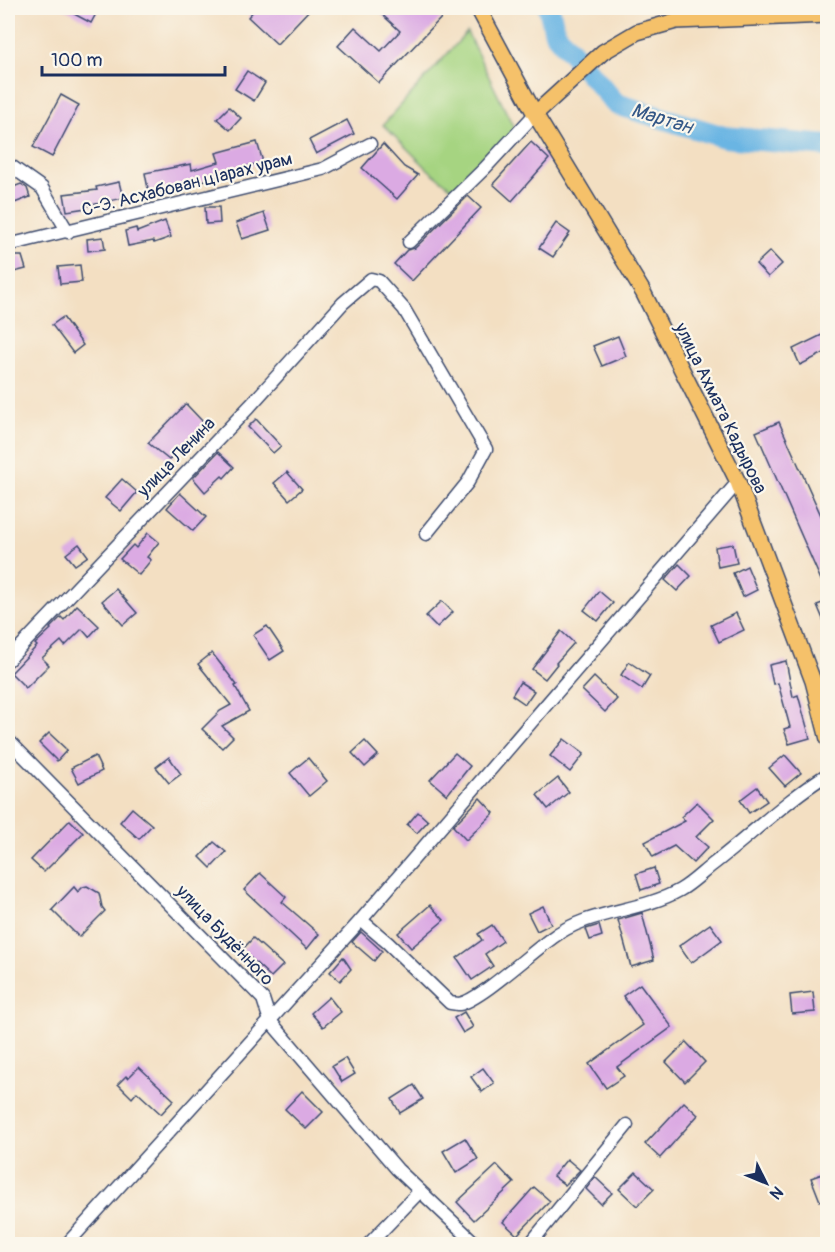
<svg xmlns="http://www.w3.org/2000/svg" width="835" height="1252" viewBox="0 0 835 1252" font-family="Pangolin,sans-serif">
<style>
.green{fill:#a6d481;stroke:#608270;stroke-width:1.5}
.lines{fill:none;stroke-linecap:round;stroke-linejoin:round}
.river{stroke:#6ab5e3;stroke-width:22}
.building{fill:#dbaae3}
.minor-casing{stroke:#3b496d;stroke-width:15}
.major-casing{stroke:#3b496d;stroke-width:18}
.minor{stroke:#fff;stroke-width:12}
.major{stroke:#f5c16b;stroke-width:15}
.labels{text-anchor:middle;stroke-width:4.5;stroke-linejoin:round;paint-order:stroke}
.street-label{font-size:18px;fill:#1b2f5e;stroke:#fbf7ec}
.water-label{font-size:20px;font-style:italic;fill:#335786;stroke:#fbf7ec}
</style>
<rect width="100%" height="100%" fill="#fbf7ec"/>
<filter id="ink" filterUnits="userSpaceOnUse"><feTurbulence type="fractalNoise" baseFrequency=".0167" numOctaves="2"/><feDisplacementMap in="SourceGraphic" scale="12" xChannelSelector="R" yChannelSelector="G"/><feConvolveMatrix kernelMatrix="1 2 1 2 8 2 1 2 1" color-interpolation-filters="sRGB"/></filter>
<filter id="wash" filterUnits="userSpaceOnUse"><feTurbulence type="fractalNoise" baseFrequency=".008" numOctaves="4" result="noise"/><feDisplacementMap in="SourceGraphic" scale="24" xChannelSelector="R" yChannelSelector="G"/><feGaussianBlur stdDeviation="1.35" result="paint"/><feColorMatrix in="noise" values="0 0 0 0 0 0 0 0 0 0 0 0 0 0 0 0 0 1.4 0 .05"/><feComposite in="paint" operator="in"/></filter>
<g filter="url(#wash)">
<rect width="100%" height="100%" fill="#f3dfc2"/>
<polygon class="green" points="467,32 516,132 456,191 431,172 383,125"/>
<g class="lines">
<polyline class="river" points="549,8 555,33 616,104 724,137 828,146"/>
</g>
<g id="blocks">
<g class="building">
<polygon points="63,8 99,8 91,23"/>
<polygon points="256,8 311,8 277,44 248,17"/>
<polygon points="375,8 434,8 443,16 379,83 338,46 355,27 381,51 400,31"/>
<polygon points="247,71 265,83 254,101 235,89"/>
<polygon points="61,95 79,105 52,157 33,147"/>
<polygon points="229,107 241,118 230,130 217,119"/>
<polygon points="347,120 354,134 316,154 309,140"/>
<polygon points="257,142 263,162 220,174 218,168 218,177 149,194 145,173 191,164 192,170 219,162 216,153"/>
<polygon points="531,142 549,159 512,201 493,184"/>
<polygon points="383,144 404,167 418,175 397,199 362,168"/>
<polygon points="119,182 123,198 86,206 86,208 67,211 64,194 97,190 96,187"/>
<polygon points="21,184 27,188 30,197 12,204 8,189"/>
<polygon points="468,196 481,208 412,281 394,264 407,250 415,248"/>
<polygon points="205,207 219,207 220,223 206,224"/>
<polygon points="264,213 270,230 242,239 236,223"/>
<polygon points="165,221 171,237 154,243 153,241 128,246 125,231 136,228 137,232"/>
<polygon points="556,223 570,233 553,257 539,248"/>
<polygon points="103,237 105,249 88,251 87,239"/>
<polygon points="770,251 782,264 768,277 756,264"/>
<polygon points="8,256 22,256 26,269 10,273"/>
<polygon points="80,265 82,282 60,284 58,267"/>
<polygon points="63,317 83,345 73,353 52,325"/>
<polygon points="828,332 828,351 800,365 793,349"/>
<polygon points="618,336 626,356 602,366 593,346"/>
<polygon points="186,404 204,423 169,460 148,443"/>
<polygon points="256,419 281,446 273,453 248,427"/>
<polygon points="779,422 828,531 828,596 756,432"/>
<polygon points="218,452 234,467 224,478 222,476 205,492 193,478"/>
<polygon points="287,472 302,489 289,500 274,483"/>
<polygon points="122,479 137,492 121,511 105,498"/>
<polygon points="180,493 206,517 193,531 167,508"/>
<polygon points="148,533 159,542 147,557 151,560 139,575 120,559 133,545 136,548"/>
<polygon points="79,544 88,556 75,565 66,554"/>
<polygon points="733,544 737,563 718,567 715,547"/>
<polygon points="679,564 691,576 677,591 665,580"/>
<polygon points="747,566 757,590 743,597 733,573"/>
<polygon points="116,589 137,613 123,625 102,601"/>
<polygon points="599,591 613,603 598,621 584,610"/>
<polygon points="442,601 453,612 437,627 426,616"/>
<polygon points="828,601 828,631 817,605"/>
<polygon points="77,605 99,626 89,637 82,629 65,646 61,641 42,658 49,665 26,688 11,673 37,646 35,644 51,629 50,628 61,617 64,620"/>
<polygon points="736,613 744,630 719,642 711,625"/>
<polygon points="267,626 284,651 270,660 253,635"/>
<polygon points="561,631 574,643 556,663 557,664 545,679 532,669"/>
<polygon points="212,653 237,685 235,686 249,711 222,726 233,737 222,748 202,729 220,711 231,705 198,664"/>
<polygon points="786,661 793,697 798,695 810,738 789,744 784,729 790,727 778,683 773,684 769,665"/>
<polygon points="629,662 650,676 642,689 621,675"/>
<polygon points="594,677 617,699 605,712 582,690"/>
<polygon points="520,682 534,691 525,704 512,695"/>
<polygon points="49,733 67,750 57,761 39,743"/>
<polygon points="564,739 584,754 570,772 550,756"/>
<polygon points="365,741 378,755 365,767 352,753"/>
<polygon points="455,753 470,766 447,795 430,780"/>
<polygon points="785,755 801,773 785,786 769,768"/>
<polygon points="95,756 102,771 79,783 71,768"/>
<polygon points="169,757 181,774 169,783 156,767"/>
<polygon points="308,758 327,781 309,796 290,773"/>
<polygon points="558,778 569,792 548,809 537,795"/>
<polygon points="757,787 767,801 749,813 740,800"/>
<polygon points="480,798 494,813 466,840 453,826"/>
<polygon points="697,802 714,819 696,837 708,847 693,863 674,846 653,857 645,842 685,821 681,817"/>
<polygon points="132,808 152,825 139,839 120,822"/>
<polygon points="418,812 428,821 417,833 407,825"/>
<polygon points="70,820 83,833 44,872 31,860"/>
<polygon points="214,842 226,852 211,868 200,857"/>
<polygon points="654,868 659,884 641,890 636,874"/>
<polygon points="260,873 286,897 282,902 319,934 307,949 244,890"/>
<polygon points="87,886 99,893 102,907 105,911 79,937 52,910 74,887 78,892 83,887"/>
<polygon points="430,905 444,920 411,948 398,933"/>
<polygon points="543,906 551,924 537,931 528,913"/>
<polygon points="642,913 654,960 631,967 618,920"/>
<polygon points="710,924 722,940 691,963 679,946"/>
<polygon points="492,925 503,941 485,954 493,966 472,980 457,958 482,940 478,934"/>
<polygon points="599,925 602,936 590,940 586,929"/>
<polygon points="361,932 382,951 374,961 352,942"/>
<polygon points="253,938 283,965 271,977 242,950"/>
<polygon points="343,957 351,969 340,981 330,972"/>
<polygon points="640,984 672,1027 617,1067 624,1076 606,1088 589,1064 643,1025 623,996"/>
<polygon points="813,992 815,1012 792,1014 790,995"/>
<polygon points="329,997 341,1012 323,1027 311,1013"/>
<polygon points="464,1012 473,1027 463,1033 454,1018"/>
<polygon points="686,1042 705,1062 685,1082 666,1062"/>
<polygon points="345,1058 355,1074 342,1082 332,1066"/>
<polygon points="139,1067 174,1100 161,1114 137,1092 132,1098 118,1084 126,1076 128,1078"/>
<polygon points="483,1068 494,1083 482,1092 471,1077"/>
<polygon points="414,1085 423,1099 400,1113 392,1099"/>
<polygon points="302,1091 323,1112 306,1129 285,1109"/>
<polygon points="684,1102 698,1115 660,1158 645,1144"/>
<polygon points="465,1138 478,1159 456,1173 443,1151"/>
<polygon points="567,1159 580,1170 565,1185 553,1176"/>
<polygon points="497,1165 514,1183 474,1220 457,1202"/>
<polygon points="636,1172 654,1189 637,1206 619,1189"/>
<polygon points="825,1173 828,1180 828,1198 820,1201 811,1178"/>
<polygon points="595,1177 612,1193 601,1204 586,1189"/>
<polygon points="534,1187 550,1201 517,1235 503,1222"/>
</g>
</g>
</g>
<g filter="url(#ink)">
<use href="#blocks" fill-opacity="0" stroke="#3b496d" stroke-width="1.5"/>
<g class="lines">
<g class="minor-casing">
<g id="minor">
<polyline points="8,164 42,188 68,232"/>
<polyline points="409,242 485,168 535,114"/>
<polyline points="8,245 323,169 370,144"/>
<polyline points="8,660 250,406 343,303 371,279 379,281 404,309 486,449 468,482 426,534"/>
<polyline points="8,740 263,999 270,1021 397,1169 476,1244"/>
<path d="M 361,920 L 388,943 L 450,1003 C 453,1003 456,1004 459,1004 C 479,1001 533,951 552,938 C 590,909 639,913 680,890 C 691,884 702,873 712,865 C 751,835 786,800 828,774"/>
<polyline points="67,1244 361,920 738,482"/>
<polyline points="369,1244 420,1191"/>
<polyline points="530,1244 627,1125"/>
</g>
</g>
<g class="major-casing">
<g id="major">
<polyline points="478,8 535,114 643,292 738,482 813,681 828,739"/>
<polyline points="535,114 603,52 637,32 676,21 828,15"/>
</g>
</g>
<use href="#minor" class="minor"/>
<use href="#major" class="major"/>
</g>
</g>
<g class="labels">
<g class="street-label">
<text transform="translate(187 184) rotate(-14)" y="6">С-Э. Асхабован цIарах урам</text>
<text transform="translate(721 408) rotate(64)" y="6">улица Ахмата Кадырова</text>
<text transform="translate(176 457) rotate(-46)" y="6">улица Ленина</text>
<text transform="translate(225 935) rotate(46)" y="6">улица Будённого</text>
</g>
<g class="water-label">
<text transform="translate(662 118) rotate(17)" y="7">Мартан</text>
</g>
</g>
<rect width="835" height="1252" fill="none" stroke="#fbf7ec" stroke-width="30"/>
<g transform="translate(766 1183) rotate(133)" stroke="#fbf7ec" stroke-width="4.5" paint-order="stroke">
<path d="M0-4.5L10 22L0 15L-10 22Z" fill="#1b2f5e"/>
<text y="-9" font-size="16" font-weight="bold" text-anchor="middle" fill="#1b2f5e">N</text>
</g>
<path d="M42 66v9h183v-9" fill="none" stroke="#1b2f5e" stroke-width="3"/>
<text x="51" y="66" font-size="18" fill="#1b2f5e" stroke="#fbf7ec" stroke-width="4.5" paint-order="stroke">100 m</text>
</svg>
